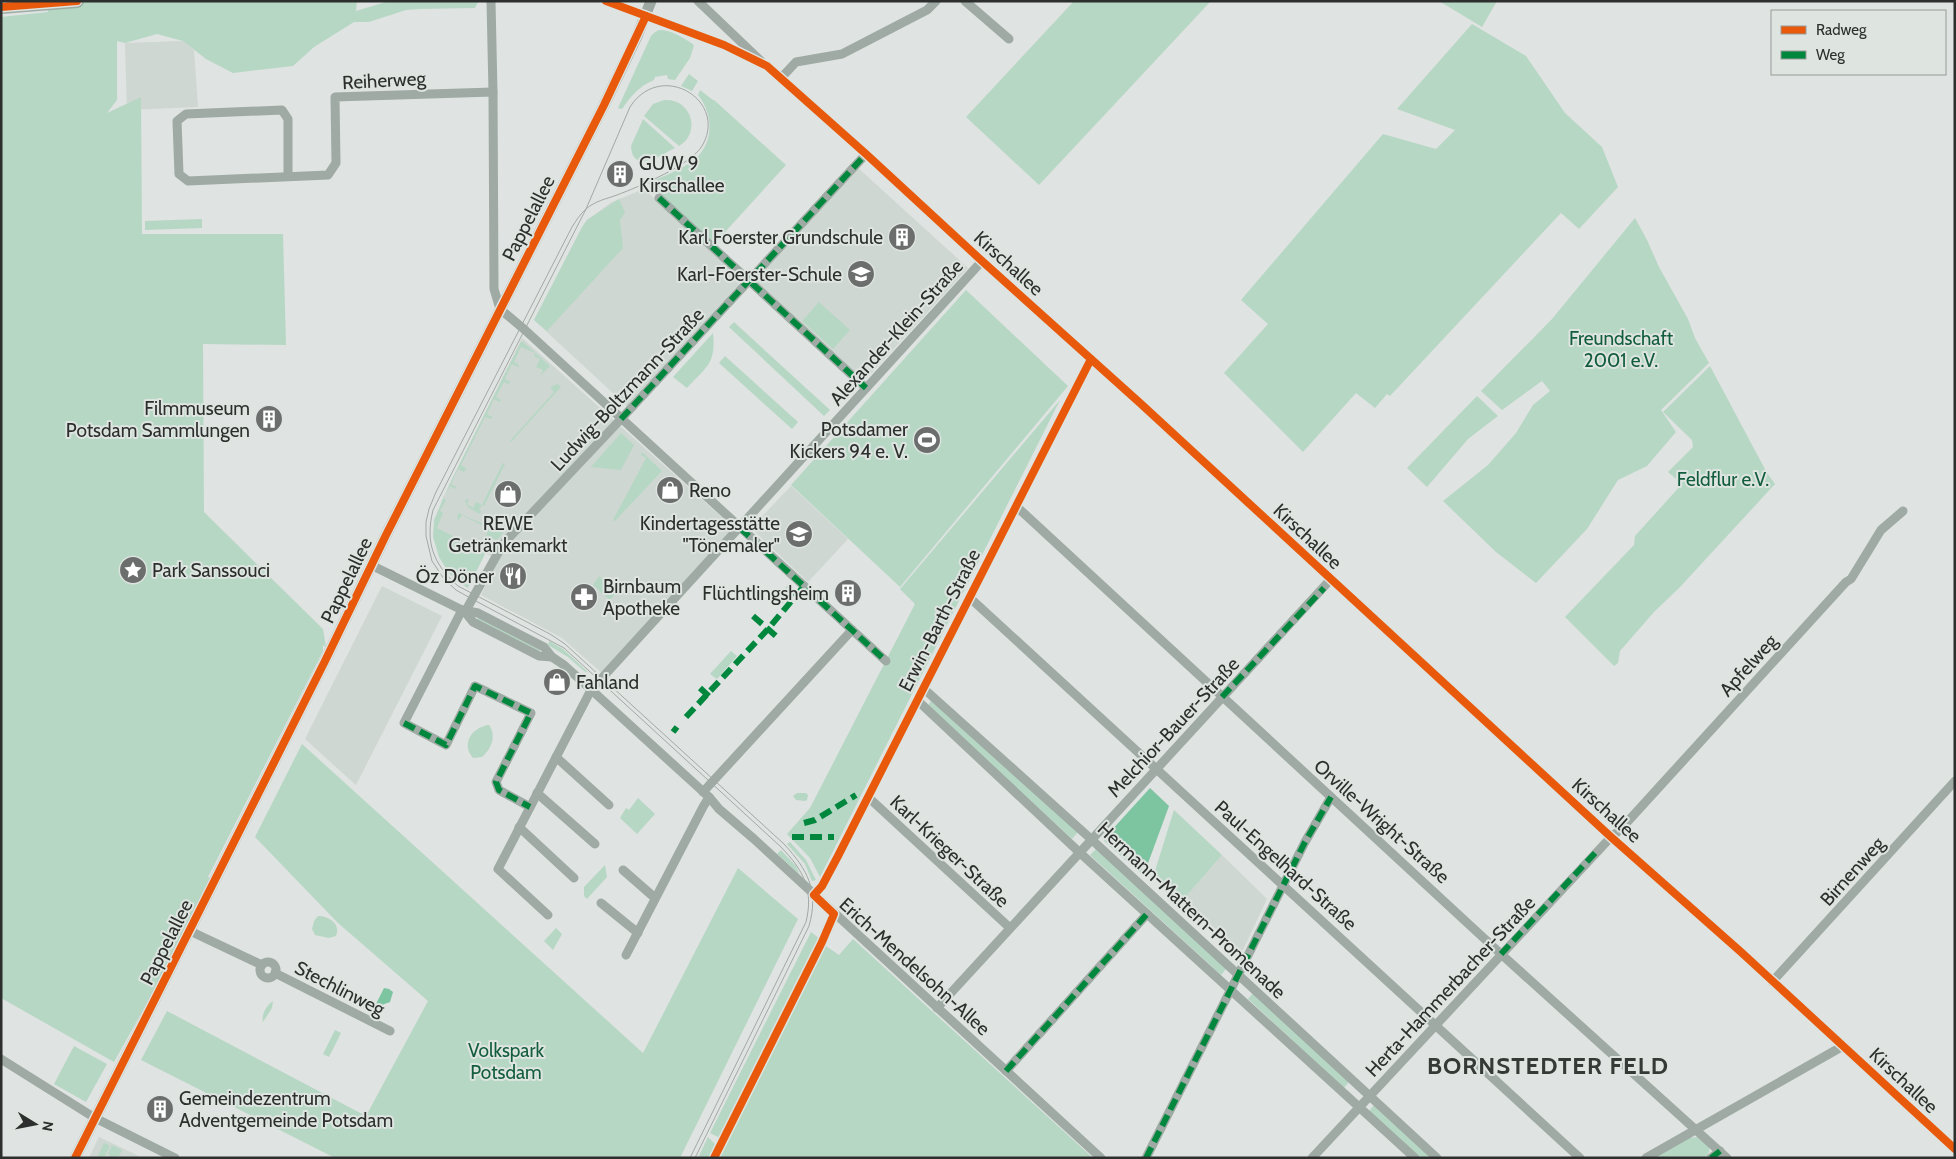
<svg xmlns="http://www.w3.org/2000/svg" width="1956" height="1159" viewBox="0 0 1956 1159" font-family="Cabin,sans-serif">
<style>
.built{fill:#ced7d1}
.green{fill:#b7d7c5}
.water{fill:#7dc4a1}
.lines{fill:none;stroke-linecap:round;stroke-linejoin:round}
.street{stroke:#9eaaa3;stroke-width:9}
.secondary{stroke:#9ca8a1;stroke-width:11}
.primary{stroke:#9eaca5;stroke-width:14}
.tram{stroke:#a2a9a5;stroke-width:1}
.quiet{stroke:#00873e;stroke-width:6;stroke-dasharray:12 6;stroke-linecap:butt}
.cycleway-casing{stroke:#dee4e0;stroke-width:11}
.cycleway{stroke:#e8590c;stroke-width:8}
.labels{text-anchor:middle;stroke-width:4;stroke-linejoin:round;paint-order:stroke}
.street-label{font-size:19px;fill:#2c2f2d;stroke:#dee4e0}
.poi-label{font-size:19px;fill:#2c2f2d;stroke:#dee4e0;text-anchor:end}
.park-label{font-size:19px;fill:#125d3d;stroke:#dee4e0}
.district-label{font-size:24px;font-weight:bold;letter-spacing:1px;fill:#353a37;stroke:#dee4e0}
</style>
<rect width="100%" height="100%" fill="#dfe3e1"/>
<g class="built">
<polygon points="183,41 194,50 198,107 127,110 125,43"/>
<polygon points="857,167 968,268 864,381 759,285 758,282 759,275"/>
<polygon points="644,189 735,272 739,282 738,285 627,406 534,320 587,220 612,202"/>
<polygon points="522,338 726,521 729,528 728,535 602,673 562,638 481,595 499,560 434,528 442,500"/>
<polygon points="791,486 848,539 808,582 751,528"/>
<polygon points="382,586 442,616 356,785 305,739"/>
<polygon points="1222,855 1267,899 1242,952 1183,900"/>
<polygon points="99,1137 143,1158 89,1158"/>
</g>
<g class="green">
<polygon points="47,1 357,1 356,11 389,1 478,2 475,8 419,9 406,10 369,22 354,22 314,47 293,66 233,73 206,59 183,41 157,34 125,43 117,41 117,100 107,113 141,97 142,234 283,234 286,345 203,344 204,512 323,629 326,647 323,645 323,651 208,877 215,881 114,1062 1,998 1,17 48,12"/>
<polygon points="1074,1 1211,1 1039,185 966,117"/>
<polygon points="1439,1 1497,1 1482,27"/>
<polygon points="1472,24 1526,56 1565,113 1602,147 1618,187 1579,229 1561,213 1390,396 1387,394 1375,408 1356,393 1303,452 1224,373 1268,324 1241,300 1383,134 1436,149 1455,130 1397,109"/>
<path d="M 659,30 C 672,30 684,38 694,45 L 690,58 L 675,80 L 668,79 L 667,75 L 655,77 L 654,80 C 639,86 631,96 622,109 L 618,108 L 651,36 L 655,32 Z"/>
<polygon points="689,74 698,81 692,91 681,86"/>
<path d="M 700,90 L 713,100 L 714,100 L 786,165 L 715,243 L 648,183 C 662,177 677,171 690,163 C 714,147 715,116 698,95 Z"/>
<path d="M 664,100 C 691,98 702,132 679,146 L 644,116 L 653,104 Z"/>
<path d="M 643,119 L 675,148 C 663,154 632,175 631,146 Z"/>
<polygon points="619,199 625,213 620,220 623,248 547,331 534,320 582,227 587,220"/>
<polygon points="1635,218 1647,240 1659,267 1688,319 1695,338 1709,363 1661,410 1676,432 1647,466 1618,480 1587,529 1536,583 1496,552 1443,501 1488,465 1516,433 1533,405 1550,391 1542,381 1502,410 1481,391 1552,319"/>
<polygon points="202,219 202,228 145,230 145,221"/>
<polygon points="966,290 1068,386 900,587 791,485"/>
<polygon points="819,302 850,330 833,349 802,321"/>
<polygon points="734,322 830,410 824,416 729,327"/>
<path d="M 713,333 C 716,364 707,366 687,388 L 673,377 Z"/>
<polygon points="521,342 523,342 550,366 540,376 543,370 536,367 540,359 534,356 535,353 521,347 514,362 519,365 518,367 512,364 505,379 510,382 509,384 504,382 496,397 501,400 500,402 494,399 487,414 492,417 491,419 485,417 461,465 466,468 464,472 458,469 451,484 456,487 455,489 450,486 443,498 446,500 440,511 443,513 437,528 483,551 486,546 488,548 468,588 458,582 449,573 439,557 433,537 434,520 451,481"/>
<polygon points="725,356 798,422 792,429 719,363"/>
<polygon points="1710,366 1767,473 1775,484 1680,587 1654,612 1620,651 1618,663 1614,666 1565,617 1634,545 1635,536 1682,484 1668,472 1693,447 1692,440 1663,412"/>
<polygon points="558,384 561,387 511,442 510,441 554,392 550,387"/>
<polygon points="1477,396 1498,416 1468,439 1427,487 1407,468"/>
<polygon points="1060,400 820,877 810,858 787,834 810,808 915,604 900,589"/>
<polygon points="621,433 634,445 621,470 591,467"/>
<polygon points="642,452 662,471 615,521 613,520 646,458 641,455"/>
<path d="M 503,463 L 505,464 L 484,506 L 482,505 L 479,510 L 481,511 L 480,514 C 473,510 466,508 465,500 L 469,499 L 467,504 L 473,508 L 476,502 L 482,505 Z"/>
<polygon points="459,513 498,531 501,526 505,528 501,536 496,540 486,535 489,529 462,515 458,521 457,516"/>
<polygon points="599,576 616,593 610,600 593,585"/>
<polygon points="789,584 795,590 781,605 775,599"/>
<polygon points="478,617 541,649 539,652 477,620"/>
<polygon points="549,641 563,649 589,673 584,671 568,657 548,645"/>
<polygon points="731,651 737,656 717,679 710,674"/>
<polygon points="932,699 1078,832 1072,839 928,706"/>
<path d="M 487,725 L 489,725 C 497,736 491,749 482,757 L 473,758 C 461,744 471,729 487,725 Z"/>
<polygon points="302,744 643,1053 738,868 798,919 680,1158 335,1158 141,1060 167,1011 366,1116 428,1001 338,923 255,837"/>
<polygon points="797,793 806,793 808,795 807,800 805,801 796,800 793,796"/>
<polygon points="638,798 655,814 637,834 620,818 626,808 629,810"/>
<polygon points="1174,810 1222,855 1183,900 1154,874"/>
<polygon points="1107,837 1146,873 1145,877 1104,841"/>
<polygon points="790,842 806,860 816,880 812,881 805,864 787,844"/>
<polygon points="1096,849 1226,969 1221,975 1090,855"/>
<polygon points="781,850 796,866 800,875 777,854"/>
<polygon points="605,865 607,877 587,899 584,896 584,887"/>
<path d="M 318,916 C 329,916 341,924 336,936 L 329,938 L 315,935 L 312,929 L 314,921 Z"/>
<polygon points="556,928 562,934 553,950 544,941"/>
<polygon points="811,932 820,939 732,1116 721,1137 718,1137 710,1133"/>
<polygon points="853,939 1093,1158 718,1158 823,944 839,955"/>
<polygon points="1253,993 1349,1082 1344,1088 1248,999"/>
<path d="M 273,1001 L 272,1008 L 263,1022 C 261,1014 267,1005 273,1001 Z"/>
<polygon points="335,1030 341,1033 329,1057 323,1054"/>
<polygon points="74,1046 107,1064 86,1102 54,1084"/>
<polygon points="1374,1105 1432,1158 1420,1158 1369,1111"/>
<polygon points="708,1137 716,1145 711,1158 698,1158"/>
<polygon points="1698,1137 1710,1147 1708,1155 1703,1158 1653,1158 1688,1138"/>
<polygon points="104,1143 110,1146 104,1158 97,1158"/>
<polygon points="112,1145 122,1150 118,1158 108,1158 110,1155 108,1154"/>
</g>
<g class="water">
<polygon points="1150,788 1169,806 1147,866 1110,832"/>
<polygon points="384,988 389,989 393,992 390,1002 379,1006 376,1011 371,1013 370,1010 376,1004"/>
</g>
<g class="lines">
<g class="street">
<polyline points="491,1 493,92 494,289 500,309 525,330 886,661"/>
<polyline points="606,1 724,45 767,66 866,154 982,261 1140,403 1611,837 1741,952 1955,1149"/>
<polyline points="698,1 761,61"/>
<polyline points="965,1 1009,39"/>
<polyline points="781,78 796,62 842,54 927,10 936,1"/>
<polyline points="288,176 288,119 282,110 186,114 177,121 179,174 188,181 328,175 336,163 335,97 493,92"/>
<polyline points="659,198 866,388"/>
<polyline points="1016,506 1501,954 1727,1158"/>
<polyline points="371,565 462,610 478,613 544,647 552,657 564,665 709,797 719,809 754,839 1101,1158"/>
<polyline points="969,597 1580,1158"/>
<polyline points="462,610 404,723 446,745 475,686 531,713 496,782 499,790 530,807"/>
<polyline points="465,612 503,544 621,419 866,154"/>
<polyline points="465,612 473,622 539,656 552,657"/>
<polyline points="923,688 1091,839 1437,1158"/>
<polyline points="917,700 1079,852 1415,1158"/>
<polyline points="556,757 609,805"/>
<polyline points="703,792 852,630"/>
<polyline points="537,793 595,844"/>
<polyline points="868,797 1010,928"/>
<polyline points="519,827 574,878"/>
<polyline points="623,870 655,898"/>
<polyline points="814,895 822,886 838,856 1091,359"/>
<polyline points="601,903 638,933"/>
<polyline points="548,915 498,869 591,690 982,261"/>
<polyline points="190,931 262,965"/>
<polyline points="626,955 703,807 709,797"/>
<circle cx="268" cy="970" r="8"/>
<polyline points="275,973 390,1031"/>
<polyline points="1772,982 1955,781"/>
<polyline points="937,1008 1331,579"/>
<polyline points="1,1059 95,1118 175,1158"/>
<polyline points="1006,1071 1147,914"/>
<polyline points="1146,1158 1305,842 1331,797"/>
<polyline points="1312,1158 1611,837 1620,830 1846,582 1851,579 1881,530 1903,511"/>
<polyline points="1646,1158 1843,1046"/>
<polyline points="1711,1158 1720,1151"/>
</g>
<polyline class="secondary" points="75,1158 325,661 386,535 604,105 638,34 651,1"/>
<polyline class="primary" points="1,7 77,1"/>
<path class="tram" d="M 690,1158 L 806,922 C 814,889 803,870 781,847 L 564,648 L 472,599 L 456,590 L 444,579 L 432,561 L 426,536 L 426,522 L 429,509 L 436,492 L 572,227 C 576,221 580,214 586,209 C 595,201 606,199 617,195 C 638,187 691,165 702,146 C 729,101 661,59 630,107 L 586,209 L 433,510 C 425,542 433,564 458,586 L 550,634 L 565,644 L 784,844 C 808,870 819,891 809,926 L 695,1158"/>
<g class="quiet">
<polyline points="659,198 866,388"/>
<polyline points="621,419 866,154"/>
<polyline points="740,528 886,661"/>
<polyline points="753,616 776,636"/>
<polyline points="700,688 712,699"/>
<polyline points="1222,697 1324,588"/>
<polyline points="686,717 768,629 804,586"/>
<polyline points="404,723 446,745 475,686 531,713 496,782 499,790 530,807"/>
<polyline points="673,732 677,727"/>
<polyline points="804,823 815,820 856,795"/>
<polyline points="792,837 834,837"/>
<polyline points="1501,954 1597,851"/>
<polyline points="1006,1071 1147,914"/>
<polyline points="1146,1158 1305,842 1331,797"/>
<polyline points="1711,1158 1720,1151"/>
</g>
<g class="cycleway-casing">
<g id="cycleway">
<polyline points="606,1 724,45 767,66 866,154 982,261 1140,403 1611,837 1741,952 1955,1149"/>
<polyline points="1,7 77,1"/>
<polyline points="75,1158 325,661 386,535 604,105 646,16"/>
<polyline points="714,1158 822,942 834,914 814,895 822,886 838,856 1091,359"/>
</g>
</g>
<use href="#cycleway" class="cycleway"/>
</g>
<defs>
<g id="building-disc" transform="scale(1.4375)"><circle r="9.5" fill="#6b6e6c" stroke="#dee4e0"/><path d="M-4-6H4V6H1V3H-1V6H-4ZM-2.5-4.3h1.7v1.8h-1.7ZM.8-4.3h1.7v1.8H.8ZM-2.5-1h1.7V.8h-1.7ZM.8-1h1.7V.8H.8Z" fill="#fff"/></g>
<g id="school-disc" transform="scale(1.4375)"><circle r="9.5" fill="#6b6e6c" stroke="#dee4e0"/><path d="M0-5L7-2L0 1L-7-2ZM-4 1L0 2.5L4 1V4Q0 6-4 4Z" fill="#fff"/></g>
<g id="stadium-disc" transform="scale(1.4375)"><circle r="9.5" fill="#6b6e6c" stroke="#dee4e0"/><path d="M0-5a6.5 5 0 1 0 0 10a6.5 5 0 1 0 0-10ZM-3.5-1.8h7v3.6h-7Z" fill="#fff"/></g>
<g id="shop-disc" transform="scale(1.4375)"><circle r="9.5" fill="#6b6e6c" stroke="#dee4e0"/><path d="M-5-2.5h2.3a2.7 3.5 0 0 1 5.4 0H5L5.5 6h-11ZM-1.5-2.5h3a1.5 2.3 0 0 0-3 0Z" fill="#fff"/></g>
<g id="sight-disc" transform="scale(1.4375)"><circle r="9.5" fill="#6b6e6c" stroke="#dee4e0"/><path d="M0-6L1.8-2.2L6-1.7L2.9 1.2L3.7 5.4L0 3.3L-3.7 5.4L-2.9 1.2L-6-1.7L-1.8-2.2Z" fill="#fff"/></g>
<g id="restaurant-disc" transform="scale(1.4375)"><circle r="9.5" fill="#6b6e6c" stroke="#dee4e0"/><path d="M-5-6h1v4h1v-4h1v4h1v-4h1v5L-1.5 .5V6h-2V.5L-5-1ZM5-6V6H3V1.5H1.5Q1.5-4 5-6Z" fill="#fff"/></g>
<g id="pharmacy-disc" transform="scale(1.4375)"><circle r="9.5" fill="#6b6e6c" stroke="#dee4e0"/><path d="M-2-6h4v4h4v4h-4v4h-4v-4h-4v-4h4Z" fill="#fff"/></g>
</defs>
<g fill-rule="evenodd">
<use href="#building-disc" x="620" y="174"/>
<use href="#building-disc" x="902" y="237"/>
<use href="#school-disc" x="861" y="274"/>
<use href="#building-disc" x="269" y="419"/>
<use href="#stadium-disc" x="927" y="440"/>
<use href="#shop-disc" x="670" y="490"/>
<use href="#shop-disc" x="508" y="494"/>
<use href="#school-disc" x="799" y="534"/>
<use href="#sight-disc" x="133" y="570"/>
<use href="#restaurant-disc" x="513" y="576"/>
<use href="#building-disc" x="848" y="593"/>
<use href="#pharmacy-disc" x="584" y="597"/>
<use href="#shop-disc" x="557" y="682"/>
<use href="#building-disc" x="160" y="1109"/>
</g>
<g class="labels">
<g class="street-label">
<text transform="translate(384 80) rotate(-3)" y="7">Reiherweg</text>
<text transform="translate(528 218) rotate(-63)" y="7">Pappelallee</text>
<text transform="translate(1009 263) rotate(42)" y="7">Kirschallee</text>
<text transform="translate(896 332) rotate(-48)" y="7">Alexander-Klein-Straße</text>
<text transform="translate(627 389) rotate(-47)" y="7">Ludwig-Boltzmann-Straße</text>
<text transform="translate(1308 536) rotate(43)" y="7">Kirschallee</text>
<text transform="translate(346 580) rotate(-64)" y="7">Pappelallee</text>
<text transform="translate(939 620) rotate(-63)" y="7">Erwin-Barth-Straße</text>
<text transform="translate(1748 665) rotate(-48)" y="7">Apfelweg</text>
<text transform="translate(1173 727) rotate(-47)" y="7">Melchior-Bauer-Straße</text>
<text transform="translate(1607 810) rotate(42)" y="7">Kirschallee</text>
<text transform="translate(1382 821) rotate(42)" y="7">Orville-Wright-Straße</text>
<text transform="translate(950 851) rotate(43)" y="7">Karl-Krieger-Straße</text>
<text transform="translate(1286 865) rotate(42)" y="7">Paul-Engelhard-Straße</text>
<text transform="translate(1852 871) rotate(-48)" y="7">Birnenweg</text>
<text transform="translate(1192 910) rotate(43)" y="7">Hermann-Mattern-Promenade</text>
<text transform="translate(166 942) rotate(-63)" y="7">Pappelallee</text>
<text transform="translate(915 966) rotate(42)" y="7">Erich-Mendelsohn-Allee</text>
<text transform="translate(1450 986) rotate(-47)" y="7">Herta-Hammerbacher-Straße</text>
<text transform="translate(340 988) rotate(27)" y="7">Stechlinweg</text>
<text transform="translate(1904 1080) rotate(43)" y="7">Kirschallee</text>
</g>
<g class="poi-label">
<text x="639" y="170" text-anchor="start">GUW 9<tspan x="639" dy="22">Kirschallee</tspan></text>
<text x="883" y="244">Karl Foerster Grundschule</text>
<text x="842" y="281">Karl-Foerster-Schule</text>
<text x="250" y="415">Filmmuseum<tspan x="250" dy="22">Potsdam Sammlungen</tspan></text>
<text x="908" y="436">Potsdamer<tspan x="908" dy="22">Kickers 94 e. V.</tspan></text>
<text x="689" y="497" text-anchor="start">Reno</text>
<text x="508" y="530" text-anchor="middle">REWE<tspan x="508" dy="22">Getränkemarkt</tspan></text>
<text x="780" y="530">Kindertagesstätte<tspan x="780" dy="22">"Tönemaler"</tspan></text>
<text x="152" y="577" text-anchor="start">Park Sanssouci</text>
<text x="494" y="583">Öz Döner</text>
<text x="603" y="593" text-anchor="start">Birnbaum<tspan x="603" dy="22">Apotheke</tspan></text>
<text x="829" y="600">Flüchtlingsheim</text>
<text x="576" y="689" text-anchor="start">Fahland</text>
<text x="179" y="1105" text-anchor="start">Gemeindezentrum<tspan x="179" dy="22">Adventgemeinde Potsdam</tspan></text>
</g>
<g class="park-label">
<text x="1621" y="345">Freundschaft<tspan x="1621" dy="22">2001 e.V.</tspan></text>
<text x="1723" y="486">Feldflur e.V.</text>
<text x="506" y="1057">Volkspark<tspan x="506" dy="22">Potsdam</tspan></text>
</g>
<g class="district-label">
<text x="1548" y="1074">BORNSTEDTER FELD</text>
</g>
</g>
<rect width="1956" height="1159" fill="none" stroke="#2c2f2d" stroke-width="5"/>
<rect x="1771" y="10" width="175" height="65" fill="#dee4e0" stroke="#979c98"/>
<rect x="1781" y="26" width="25" height="8" fill="#e8590c" stroke="#979c98"/>
<text x="1816" y="35" font-size="15" fill="#2c2f2d">Radweg</text>
<rect x="1781" y="51" width="25" height="8" fill="#00873e" stroke="#979c98"/>
<text x="1816" y="60" font-size="15" fill="#2c2f2d">Weg</text>
<g transform="translate(35 1124) rotate(100)" stroke="#dee4e0" stroke-width="4" paint-order="stroke">
<path d="M0-4L9 19L0 12L-9 19Z" fill="#2c2f2d"/>
<text y="-8" font-size="14" font-weight="bold" text-anchor="middle" fill="#2c2f2d">N</text>
</g>
</svg>
